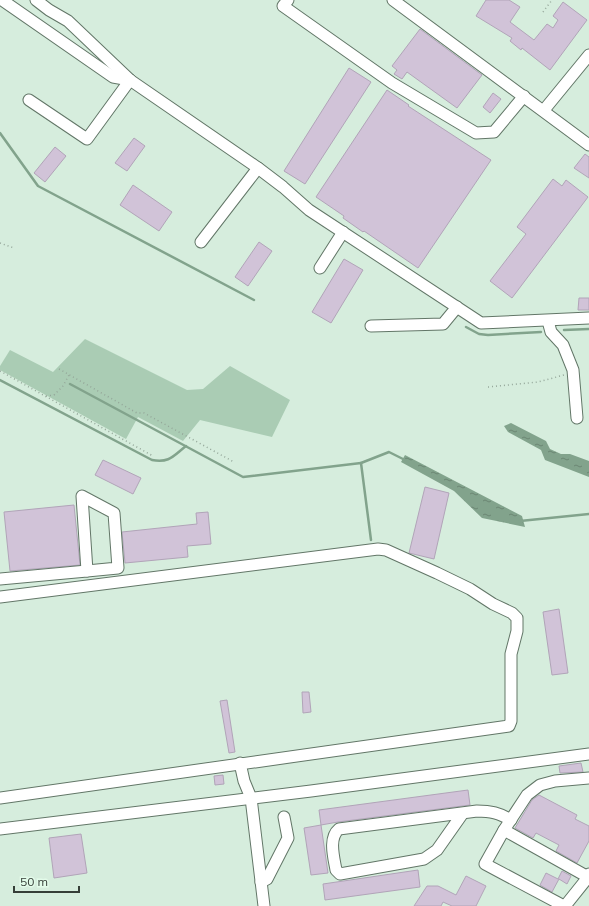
<svg xmlns="http://www.w3.org/2000/svg" width="589" height="906" viewBox="0 0 589 906" font-family="Mulish,sans-serif">
<style>
.garden{fill:#aaccb4}
.water{fill:url(#water-ripples)}
.lines{fill:none;stroke-linecap:round;stroke-linejoin:round}
.stream{stroke:#82a38c;stroke-width:2.5}
.building{fill:#d1c3d8;stroke:#b1a4b8}
.minor-casing{stroke:#627667;stroke-width:13}
.path{stroke:#94a699;stroke-width:1.5;stroke-dasharray:1 3;stroke-linecap:butt}
.minor{stroke:#fff;stroke-width:11}
</style>
<defs>
<pattern id="water-ripples" width="26" height="14" patternUnits="userSpaceOnUse"><rect width="26" height="14" fill="#82a38c"/><path d="M2 4q2-2 4 0t4 0M15 11q2-2 4 0t4 0" fill="none" stroke="#6b8673"/></pattern>
</defs>
<rect width="100%" height="100%" fill="#d6eddd"/>
<polygon class="garden" points="85,339 187,390 203,389 230,366 290,400 272,437 200,420 183,441 138,417 126,439 0,370 0,366 10,350 53,372"/>
<g class="water">
<polygon points="511,423 546,441 550,449 561,454 570,454 589,461 589,477 545,460 541,450 508,432 504,426"/>
<polygon points="405,455 522,516 525,527 482,518 454,491 401,462"/>
</g>
<g class="lines">
<g class="stream">
<polyline points="0,133 38,186 254,300"/>
<polyline points="466,327 479,334 488,335 541,332"/>
<polyline points="564,330 589,329"/>
<path d="M 0,380 L 152,460 C 170,463 173,456 186,446"/>
<polyline points="70,384 243,477 361,463 371,540"/>
<polyline points="361,463 389,452 405,460"/>
<polyline points="520,521 589,514"/>
</g>
</g>
<g class="building">
<polygon points="486,0 509,0 520,7 510,22 534,40 547,24 553,28 558,20 553,16 563,2 587,20 550,70 522,48 521,50 510,41 512,38 476,16"/>
<polygon points="420,29 482,75 457,108 407,72 402,79 394,74 397,70 392,66"/>
<polygon points="349,68 371,82 305,184 284,171"/>
<polygon points="387,90 409,105 408,106 491,160 418,268 364,231 363,232 343,218 344,216 316,197"/>
<polygon points="493,93 501,99 490,113 483,107"/>
<polygon points="134,138 145,146 127,171 115,163"/>
<polygon points="55,147 66,156 45,182 34,173"/>
<polygon points="585,154 589,157 589,178 574,168"/>
<polygon points="553,179 562,186 566,180 588,197 512,298 490,281 526,234 517,227"/>
<polygon points="133,185 172,212 159,231 120,205"/>
<polygon points="259,242 272,251 248,286 235,277"/>
<polygon points="344,259 363,270 331,323 312,312"/>
<polygon points="579,298 589,298 589,310 578,310"/>
<polygon points="103,460 141,478 133,494 95,475"/>
<polygon points="425,487 449,493 434,559 409,553"/>
<polygon points="74,505 80,565 10,571 4,512"/>
<polygon points="208,512 211,544 187,546 188,557 125,563 122,532 197,524 196,513"/>
<polygon points="559,609 568,673 552,675 543,612"/>
<polygon points="302,692 309,692 311,712 303,713"/>
<polygon points="227,700 235,752 229,753 220,701"/>
<polygon points="581,763 583,772 560,773 559,766"/>
<polygon points="223,775 224,784 215,785 214,776"/>
<polygon points="468,790 470,805 338,822 321,825 319,810"/>
<polygon points="539,795 577,815 575,819 589,826 589,841 577,863 556,851 559,845 536,833 533,838 515,828 532,800"/>
<polygon points="321,825 328,873 311,875 304,828"/>
<polygon points="81,834 87,873 54,878 49,838"/>
<polygon points="418,870 420,887 325,900 323,884"/>
<polygon points="562,871 571,876 567,884 559,879 552,892 540,885 546,873 558,879"/>
<polygon points="466,876 486,886 476,906 452,906 443,902 441,906 414,906 427,886 438,886 456,895"/>
</g>
<g class="lines">
<g class="minor-casing">
<g id="minor">
<polyline points="2,0 113,77 130,80"/>
<polyline points="36,0 49,10 68,21 130,80 258,168 283,187 309,210 481,323 589,318"/>
<polyline points="288,0 283,6 392,83 476,133 494,132 524,96"/>
<polyline points="393,0 589,145"/>
<polyline points="29,100 87,139 130,80"/>
<polyline points="544,110 589,55"/>
<polyline points="201,242 258,168"/>
<polyline points="320,268 343,232"/>
<polyline points="548,321 551,332 563,345 573,370 577,418"/>
<polyline points="371,326 443,324 457,307"/>
<polygon points="82,496 114,513 118,568 87,571"/>
<polyline points="0,579 87,571"/>
<polyline points="0,597 378,549 386,550 437,573 470,589 493,604 512,613 517,618 517,631 511,654 511,721 509,726 0,798"/>
<polyline points="240,763 244,781 251,798 264,906"/>
<path d="M 463,813 L 437,850 L 424,859 L 340,874 L 336,870 C 334,858 328,838 339,829 L 477,811 C 491,811 499,813 511,820"/>
<polyline points="0,829 311,791 589,754"/>
<polyline points="504,830 588,877"/>
<polyline points="261,882 267,879 288,838 284,817"/>
<polyline points="564,906 485,864 504,830 527,795 540,785 555,781 589,778"/>
<polyline points="565,906 585,881 589,874"/>
</g>
</g>
<g class="path">
<polyline points="543,12 552,0"/>
<polyline points="0,243 14,248"/>
<polyline points="59,369 137,413 144,413 234,462"/>
<polyline points="0,371 153,456"/>
<polyline points="488,387 538,382 564,375"/>
<polyline points="46,396 54,395 63,386 69,375"/>
</g>
<use href="#minor" class="minor"/>
</g>
<path d="M14 886v6h65v-6" fill="none" stroke="#353e37" stroke-width="2"/>
<text x="20" y="886" font-size="12" fill="#353e37" stroke="#e3fbea" stroke-width="3" paint-order="stroke">50 m</text>
</svg>
